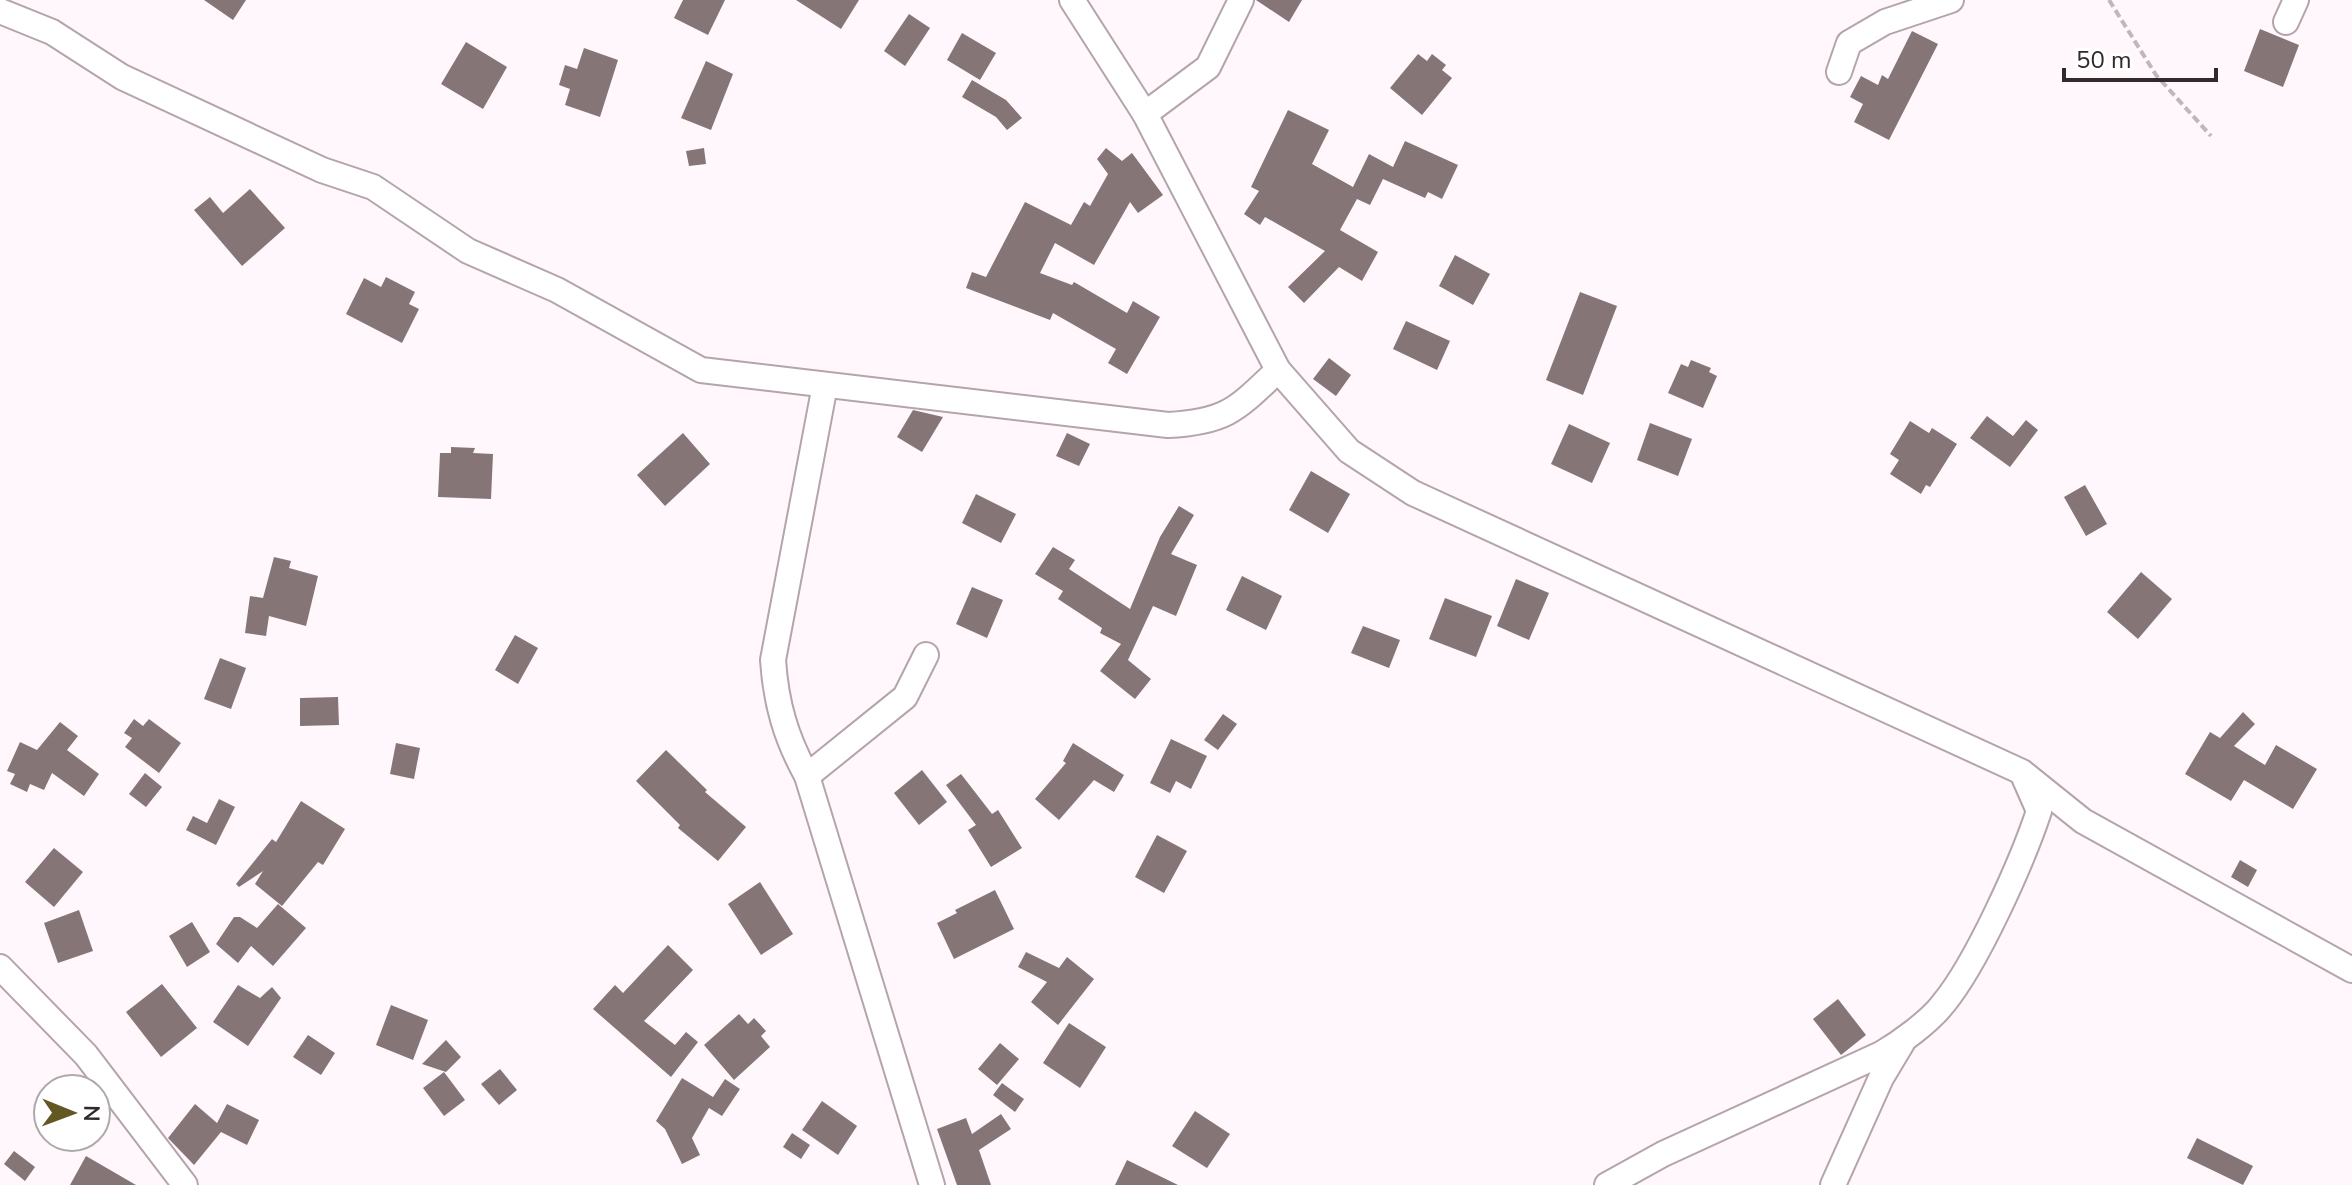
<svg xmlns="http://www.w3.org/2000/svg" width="2352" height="1185" viewBox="0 0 2352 1185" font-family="'Nunito Sans',sans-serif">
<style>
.building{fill:#867576}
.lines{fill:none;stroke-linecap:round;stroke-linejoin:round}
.street-casing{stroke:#b4a4ab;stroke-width:28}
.path{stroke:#bfb8bb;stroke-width:4;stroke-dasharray:8 4;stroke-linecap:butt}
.street{stroke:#fff;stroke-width:24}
</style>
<rect width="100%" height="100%" fill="#fff7fb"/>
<g class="building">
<polygon points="204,0 246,0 233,20"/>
<polygon points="683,0 725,0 708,35 674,18"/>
<polygon points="796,0 859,0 841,29"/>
<polygon points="1256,0 1302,0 1289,22"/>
<polygon points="909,14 930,28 905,66 884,51"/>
<polygon points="2260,29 2299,45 2283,87 2244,71"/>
<polygon points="1912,31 1938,44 1889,140 1854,122 1863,104 1850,97 1861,76 1878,85 1882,75 1888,79"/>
<polygon points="962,33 996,53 980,80 947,60"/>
<polygon points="466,42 507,67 483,109 441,84"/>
<polygon points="584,48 618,60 600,117 565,105 570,89 559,85 565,65 577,69"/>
<polygon points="1418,54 1427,61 1432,54 1446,65 1442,70 1452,78 1422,115 1390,88"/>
<polygon points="706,61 733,74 711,130 681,118"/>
<polygon points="972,80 1006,100 1022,118 1007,130 996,117 962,97"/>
<polygon points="1288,110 1329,130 1312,164 1353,187 1369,154 1393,167 1405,141 1458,165 1442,199 1428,192 1425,198 1383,179 1370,205 1357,199 1340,230 1378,252 1362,281 1339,267 1304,303 1288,287 1325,251 1265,217 1260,225 1244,214 1259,191 1251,187"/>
<polygon points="704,148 706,164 689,166 686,151"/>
<polygon points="1106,148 1122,161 1132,153 1163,195 1138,213 1130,202 1094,265 1055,243 1040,273 1072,285 1074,282 1127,313 1133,301 1160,317 1127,374 1108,363 1116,349 1053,313 1050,320 966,288 972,272 986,277 1025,202 1071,225 1084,202 1090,206 1108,174 1097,159"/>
<polygon points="250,189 285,228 242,266 194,210 210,197 223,213"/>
<polygon points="1455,255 1490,274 1473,305 1439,286"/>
<polygon points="386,277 415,292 409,304 419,309 402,343 346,314 364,278 381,287"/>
<polygon points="1580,292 1617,306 1583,395 1546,380"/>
<polygon points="1406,321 1450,341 1437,370 1393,349"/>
<polygon points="1329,358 1351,375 1336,396 1313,379"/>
<polygon points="1691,360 1711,368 1709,372 1717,376 1703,408 1668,393 1681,364 1688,367"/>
<polygon points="913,410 943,417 922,452 897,437"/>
<polygon points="1987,416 2013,436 2026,420 2038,430 2010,467 1970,438"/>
<polygon points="1910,421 1929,433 1932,428 1957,444 1930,487 1926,485 1921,494 1890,474 1899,460 1890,454"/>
<polygon points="1650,423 1692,439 1678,476 1637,460"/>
<polygon points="1569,424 1610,443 1592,483 1551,464"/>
<polygon points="683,433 710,464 665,506 637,475"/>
<polygon points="1067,433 1090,444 1079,466 1056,456"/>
<polygon points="451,447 475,448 473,453 493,454 491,499 438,497 440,453 451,453"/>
<polygon points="1311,471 1350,494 1328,533 1289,510"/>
<polygon points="2085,485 2107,524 2086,536 2064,497"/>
<polygon points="976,494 1016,514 1001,543 962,523"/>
<polygon points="1179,506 1194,515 1171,554 1197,565 1176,616 1153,606 1128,660 1151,679 1135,699 1100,671 1121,644 1100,633 1102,628 1058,599 1063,591 1035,574 1053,547 1075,560 1069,569 1130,609 1160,537"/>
<polygon points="274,557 291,561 289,568 318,576 306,626 269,616 266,636 245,633 250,596 263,598"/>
<polygon points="2141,572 2172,599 2138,639 2107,612"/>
<polygon points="1242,576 1282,596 1266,630 1226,610"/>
<polygon points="1516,579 1549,593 1529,640 1497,626"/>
<polygon points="972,587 1003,600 987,638 956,624"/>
<polygon points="1445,598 1492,616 1476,657 1429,639"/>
<polygon points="1363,626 1400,640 1389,668 1351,653"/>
<polygon points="515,635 538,648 518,684 495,670"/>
<polygon points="220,658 246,668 231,709 204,699"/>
<polygon points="338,697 339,725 300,726 300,698"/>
<polygon points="2243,712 2255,724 2234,746 2265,765 2276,745 2317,769 2293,809 2244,780 2231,801 2185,774 2210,732 2220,738"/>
<polygon points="1223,714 1237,724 1218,750 1204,740"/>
<polygon points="134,719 143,726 149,719 181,743 159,773 125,747 132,738 124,733"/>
<polygon points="60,722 78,736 67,750 99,774 84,796 52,773 44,790 30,784 27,792 10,784 15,774 7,771 20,742 37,750"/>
<polygon points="1171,739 1207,756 1191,789 1176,781 1170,793 1150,783"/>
<polygon points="396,743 420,748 414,779 390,774"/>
<polygon points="1073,743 1124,775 1114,792 1094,780 1059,820 1035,799 1066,763 1063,761"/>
<polygon points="666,750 707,790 705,792 746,827 718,861 678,828 680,825 636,781"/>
<polygon points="922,770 947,802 919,825 894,793"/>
<polygon points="145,773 162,787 146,807 129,794"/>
<polygon points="961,774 992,814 998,810 1022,848 991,867 968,830 976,825 946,785"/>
<polygon points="219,799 235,807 216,845 186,830 193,816 207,823"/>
<polygon points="301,801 345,829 323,865 318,862 282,906 255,884 263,871 239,887 236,884 272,839 276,842"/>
<polygon points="1157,835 1187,851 1164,893 1135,877"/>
<polygon points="54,848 83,872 54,907 25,882"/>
<polygon points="2240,860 2257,870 2248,887 2231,877"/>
<polygon points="760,882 793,934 761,955 728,904"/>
<polygon points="995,890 1014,929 954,959 937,923 957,913 955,910"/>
<polygon points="278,904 306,928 273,966 251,946 238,963 216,944 234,917 240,917 257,928"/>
<polygon points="79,910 93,951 58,963 44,923"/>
<polygon points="192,922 210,952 187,967 169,936"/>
<polygon points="668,945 693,970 644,1021 675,1045 686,1032 698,1042 671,1077 593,1009 615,985 623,993"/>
<polygon points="1026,952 1059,968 1067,957 1094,979 1058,1025 1031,1002 1047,982 1018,967"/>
<polygon points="162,984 197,1028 161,1057 126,1012"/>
<polygon points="238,985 260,998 272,987 281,998 248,1046 213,1022"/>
<polygon points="1838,999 1866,1035 1841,1055 1813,1019"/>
<polygon points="391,1005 428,1020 413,1060 376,1045"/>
<polygon points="739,1014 748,1024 754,1018 766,1031 761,1036 770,1047 734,1080 704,1045"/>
<polygon points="1069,1023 1106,1047 1080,1088 1043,1063"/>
<polygon points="308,1035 335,1053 321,1075 293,1057"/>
<polygon points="446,1040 461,1057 446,1072 422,1064"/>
<polygon points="1000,1043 1019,1059 997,1085 978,1069"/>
<polygon points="500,1069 517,1090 499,1105 481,1084"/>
<polygon points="444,1072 465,1100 444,1116 423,1088"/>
<polygon points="682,1078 713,1097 725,1079 740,1089 722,1116 709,1108 692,1138 700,1155 682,1164 665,1129 656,1121"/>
<polygon points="1002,1083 1024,1099 1015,1112 993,1095"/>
<polygon points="822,1101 857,1126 838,1155 802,1130"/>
<polygon points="195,1104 217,1123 227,1104 259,1120 247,1145 221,1132 194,1165 168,1138"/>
<polygon points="1195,1111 1230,1134 1207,1168 1172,1146"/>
<polygon points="1001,1114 1011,1129 979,1150 991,1185 957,1185 937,1129 966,1118 972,1134"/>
<polygon points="792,1133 810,1145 801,1159 783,1147"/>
<polygon points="2197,1138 2253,1166 2243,1185 2187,1158"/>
<polygon points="14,1151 35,1167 25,1181 4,1164"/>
<polygon points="86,1156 136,1185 70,1185"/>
<polygon points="1127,1160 1178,1185 1115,1185"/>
</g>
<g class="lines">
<g class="street-casing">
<g id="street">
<polyline points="1072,0 1145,114 1278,370 1349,451 1413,493 2022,772 2083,821 2352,970"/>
<path d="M 0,11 L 52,32 L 122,77 L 322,170 L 373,187 L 468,251 L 557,290 L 701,370 L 1168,425 C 1227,422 1237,409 1278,370"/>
<polyline points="2286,22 2296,0"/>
<polyline points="1839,72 1849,43 1885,22 1951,0"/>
<polyline points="1145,114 1208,67 1241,0"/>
<path d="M 825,385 L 773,660 C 776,704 786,738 807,776 L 905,697 L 926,655"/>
<polyline points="807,776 932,1185"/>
<polyline points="0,967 86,1055 185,1185"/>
<path d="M 1607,1185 L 1663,1154 L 1881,1054 C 1900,1043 1929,1022 1943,1004 C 1977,963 2022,862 2039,811 L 2024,777"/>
<polyline points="1833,1185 1881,1078 1902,1043"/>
</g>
</g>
<polyline class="path" points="2109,0 2156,75 2211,136"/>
<use href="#street" class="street"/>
</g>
<g transform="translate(72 1113) rotate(91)"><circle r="38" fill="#ffffff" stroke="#acaaab" stroke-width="2"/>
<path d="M0-6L14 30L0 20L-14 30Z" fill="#635724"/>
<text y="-12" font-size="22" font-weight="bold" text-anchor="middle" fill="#302a2d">N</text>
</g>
<path d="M2064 68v12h152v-12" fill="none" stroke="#302a2d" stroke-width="4"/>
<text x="2076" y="68" font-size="24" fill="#302a2d" stroke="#ffffff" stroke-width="6" paint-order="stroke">50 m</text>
</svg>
